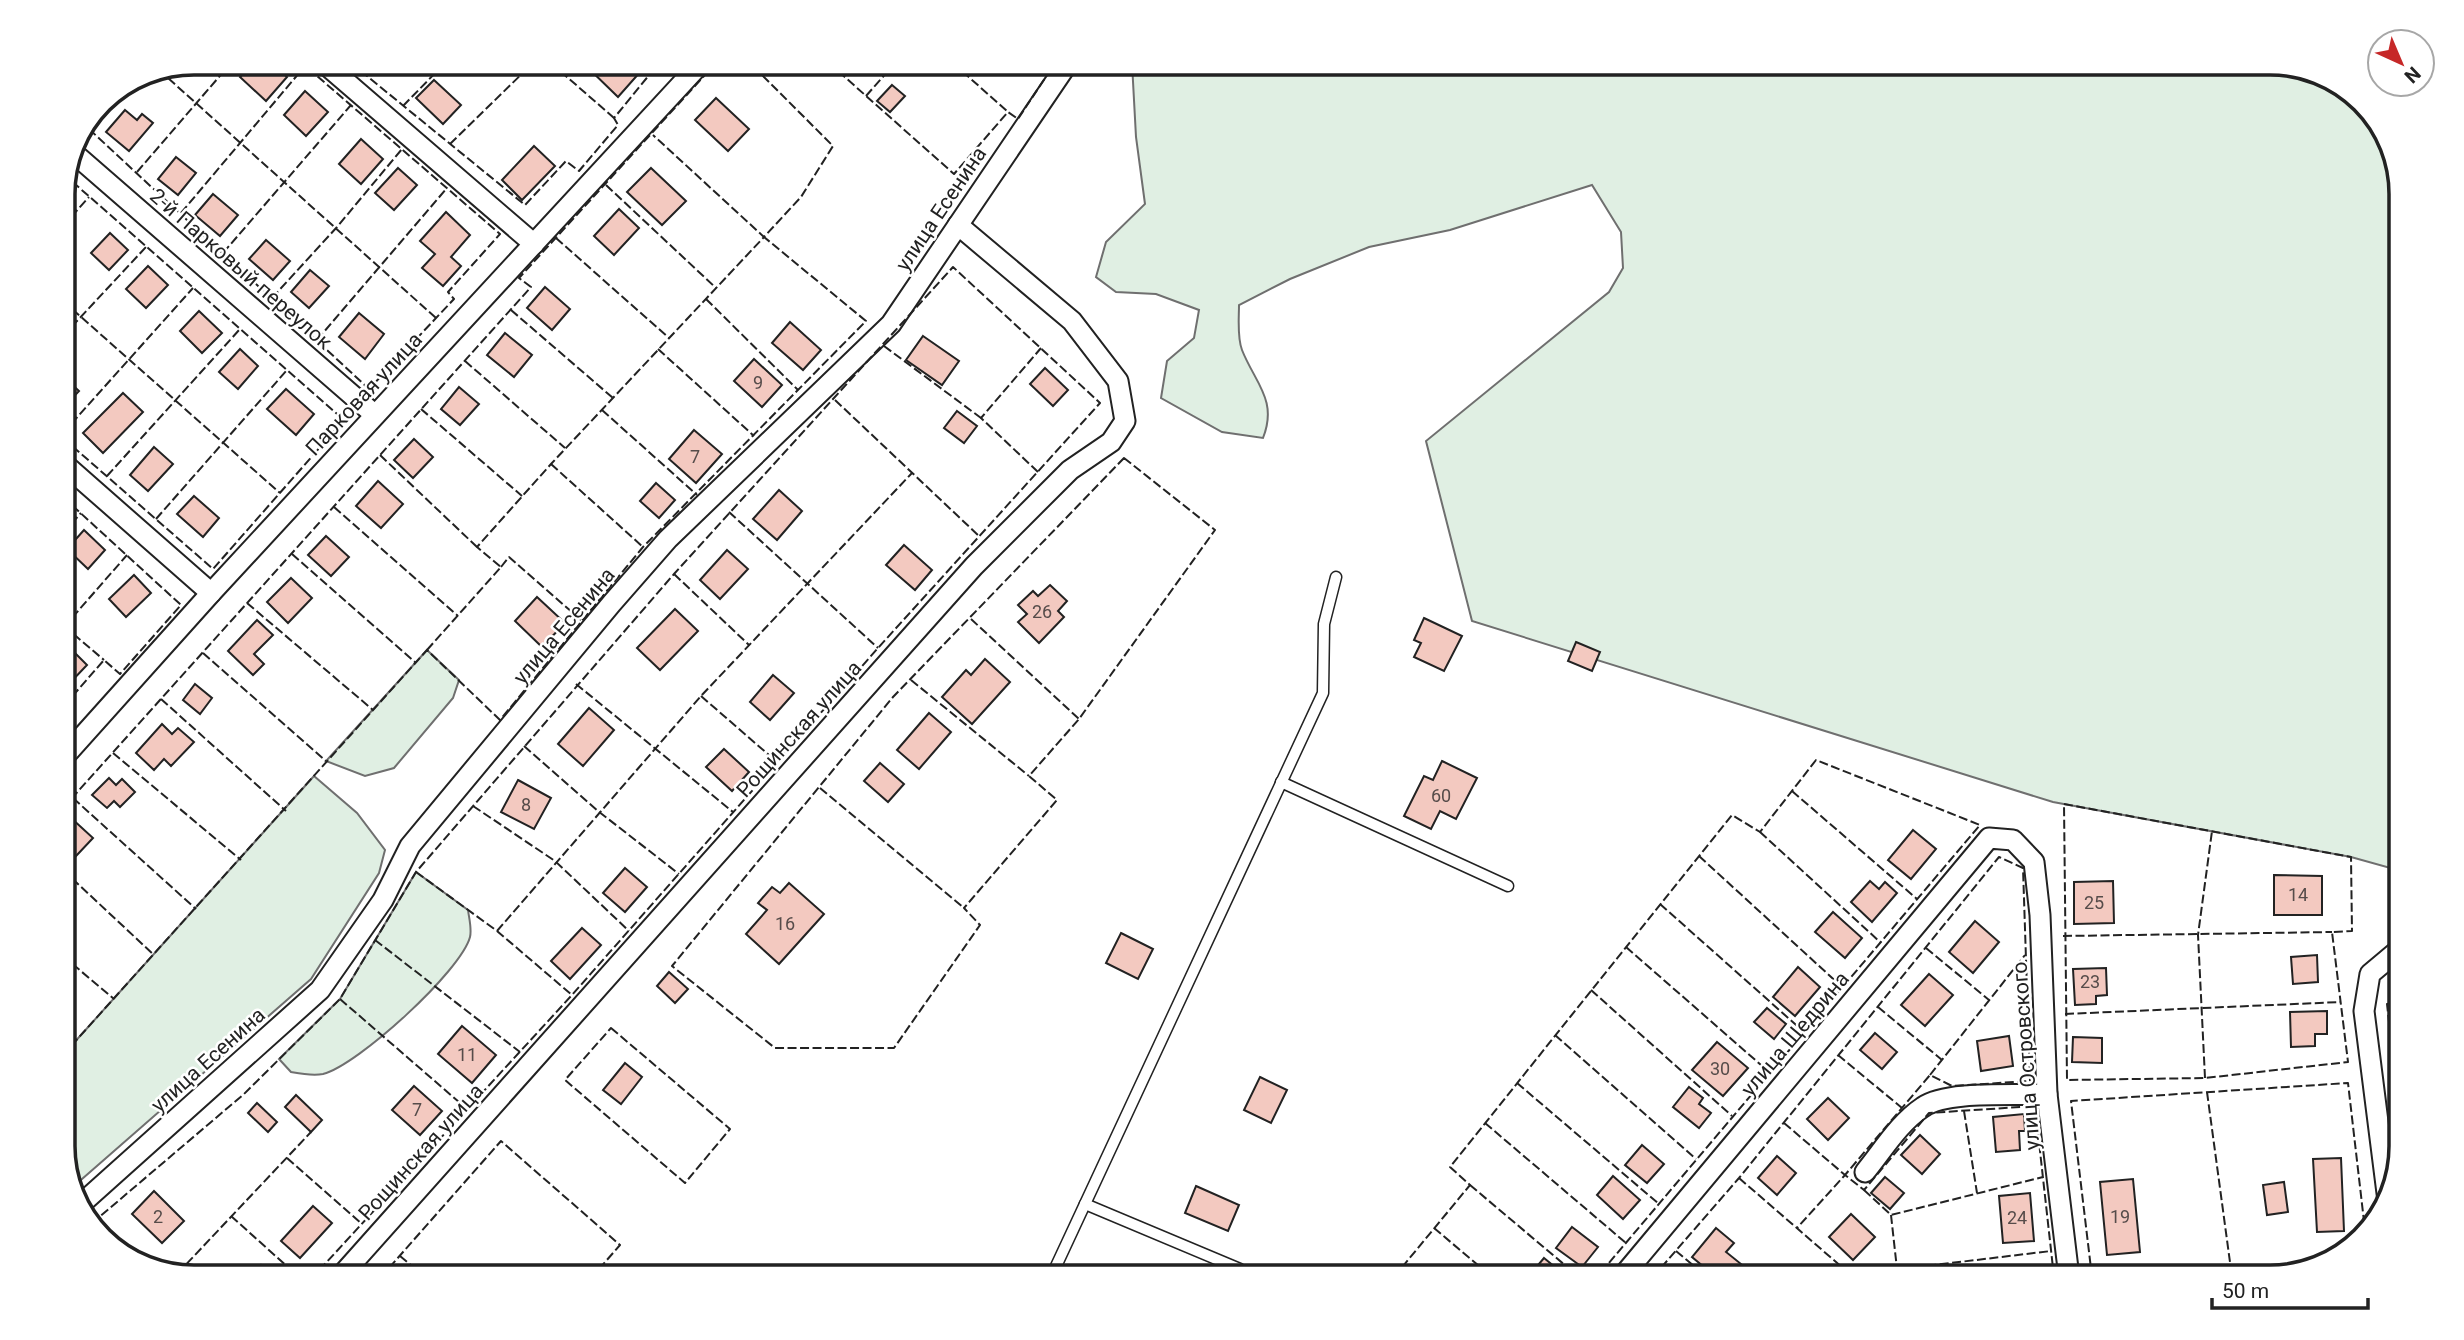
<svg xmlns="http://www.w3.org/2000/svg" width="2464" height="1340" viewBox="0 0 2464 1340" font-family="Roboto,sans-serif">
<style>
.green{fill:#e0efe3;stroke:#6f6f6f;stroke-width:2}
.building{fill:#f3c9c0;stroke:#222;stroke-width:2}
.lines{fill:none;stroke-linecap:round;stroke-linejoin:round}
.lane-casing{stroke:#222;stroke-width:13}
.street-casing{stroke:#222;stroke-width:23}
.lane{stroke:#fff;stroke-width:10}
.street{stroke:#fff;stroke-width:19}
.fence{stroke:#222;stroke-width:2;stroke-dasharray:9 3.5;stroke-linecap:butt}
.labels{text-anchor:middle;stroke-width:5;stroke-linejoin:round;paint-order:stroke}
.number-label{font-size:18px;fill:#564c4a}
.street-label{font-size:21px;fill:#222;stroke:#fff}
.rim{fill:none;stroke:#222;stroke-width:3.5}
</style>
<rect width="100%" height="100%" fill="#fff"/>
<g class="green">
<path d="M 1132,63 L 2270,63 L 2328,77 L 2379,122 L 2401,186 L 2401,871 L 2351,857 L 2053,802 L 1472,621 L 1426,441 L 1609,292 L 1623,268 L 1621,232 L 1592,185 L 1450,230 L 1369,247 L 1290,279 L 1239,305 C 1239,318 1237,337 1242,350 C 1255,383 1278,400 1263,438 L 1222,432 L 1161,398 L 1167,361 L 1194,338 L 1199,310 L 1156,294 L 1116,292 L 1096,277 L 1106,242 L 1145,204 L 1136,137 Z"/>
<polygon points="427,650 459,680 453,698 394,768 365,776 326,761"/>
<polygon points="314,776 357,813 385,850 379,873 311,979 74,1186 63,1155 63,1055"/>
<path d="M 416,872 L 468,910 C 469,918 472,929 470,937 C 461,971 358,1065 323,1074 C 312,1076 302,1074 291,1072 L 279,1059 L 340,999 Z"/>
</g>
<g class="building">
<polygon points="254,63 272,63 287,77 266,101 240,77"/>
<polygon points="583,63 632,63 641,71 618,97"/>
<polygon points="1191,63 1213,63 1204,74"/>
<polygon points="434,80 461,105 443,124 416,98"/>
<polygon points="892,85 905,96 890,112 877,101"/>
<polygon points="305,91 328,112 306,136 284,115"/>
<polygon points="716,98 749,129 728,151 695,120"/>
<polygon points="125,110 137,120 142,114 153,123 129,151 106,132"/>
<polygon points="361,139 383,159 361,184 339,164"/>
<polygon points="534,146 555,166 522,200 502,180"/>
<polygon points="176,157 196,173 178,195 158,179"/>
<polygon points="398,168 417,185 394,210 375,193"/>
<polygon points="651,168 686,201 662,225 627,192"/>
<polygon points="213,194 238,215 220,236 195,215"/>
<polygon points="619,209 639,228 614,255 594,236"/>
<polygon points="446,212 470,235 451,257 461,266 443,286 422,268 435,254 420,241"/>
<polygon points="110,233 128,250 109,270 91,253"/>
<polygon points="266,240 290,261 273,280 249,259"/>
<polygon points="148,266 168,285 146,308 126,289"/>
<polygon points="310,270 329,286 309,308 291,292"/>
<polygon points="545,287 570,309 552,330 527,308"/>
<polygon points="199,311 222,333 202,353 180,331"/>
<polygon points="359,313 384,334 365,359 339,337"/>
<polygon points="790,322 821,350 803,370 772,343"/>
<polygon points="505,333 532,355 514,377 487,355"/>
<polygon points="923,336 959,361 942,385 906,360"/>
<polygon points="240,349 258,366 238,389 219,372"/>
<polygon points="754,359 782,385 762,407 734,381"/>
<polygon points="1045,368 1068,390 1053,406 1030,384"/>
<polygon points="63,376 79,391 63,408"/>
<polygon points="459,387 479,404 460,425 441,409"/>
<polygon points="286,389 314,414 296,435 267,409"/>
<polygon points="123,393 143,412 103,453 83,433"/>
<polygon points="957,411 977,426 964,443 944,428"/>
<polygon points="694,430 722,454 696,483 669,459"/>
<polygon points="414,439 433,457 413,478 394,460"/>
<polygon points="154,447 173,464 148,491 130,475"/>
<polygon points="378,481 403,504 381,528 356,506"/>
<polygon points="656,483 675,500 659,518 640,501"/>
<polygon points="779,490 802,511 777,540 753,519"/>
<polygon points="194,496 219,518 203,537 177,514"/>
<polygon points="84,530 105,550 88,569 67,549"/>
<polygon points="326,536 349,557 331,576 308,555"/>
<polygon points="904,545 932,570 915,590 886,565"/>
<polygon points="727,550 748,569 720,599 700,580"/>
<polygon points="134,575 151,593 126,617 109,599"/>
<polygon points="291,578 312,598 288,623 267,602"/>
<polygon points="1050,585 1067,601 1058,611 1064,617 1039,643 1018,622 1027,614 1018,605 1033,591 1038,596"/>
<polygon points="537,597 565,623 542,647 515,621"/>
<polygon points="675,609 698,631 660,670 637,648"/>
<polygon points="1424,618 1462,636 1444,671 1414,657 1421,643 1414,640"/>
<polygon points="257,620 273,635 254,654 264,664 253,675 228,651"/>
<polygon points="1576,642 1600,652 1592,671 1568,661"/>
<polygon points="69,647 87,665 67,686 63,682 63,653"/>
<polygon points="985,659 1010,682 972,724 942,697 966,670 971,675"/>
<polygon points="773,675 794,693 770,720 750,702"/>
<polygon points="195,684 212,698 200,714 183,700"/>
<polygon points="589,708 614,730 583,766 558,744"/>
<polygon points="929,713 951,732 919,769 897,750"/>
<polygon points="162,724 172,734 178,728 194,742 171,766 164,759 154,770 136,753"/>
<polygon points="724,749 749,772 732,791 706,767"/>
<polygon points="1442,761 1477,778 1456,819 1440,811 1431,829 1404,816 1424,776 1433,780"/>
<polygon points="880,763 904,784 888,802 864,781"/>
<polygon points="109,778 116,785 122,779 135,792 120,807 114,801 107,808 92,795"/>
<polygon points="518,780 551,798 534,829 501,812"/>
<polygon points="70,817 93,838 76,856 63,844 63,825"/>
<polygon points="1913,830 1936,849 1911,879 1888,860"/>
<polygon points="625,868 647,887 625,912 603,893"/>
<polygon points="2274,875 2322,876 2322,915 2274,915"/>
<polygon points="1870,881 1879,889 1885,882 1897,893 1872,922 1851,902"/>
<polygon points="2113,881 2114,923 2074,924 2074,882"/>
<polygon points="789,883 824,914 779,964 746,934 767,910 758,903 772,887 780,893"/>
<polygon points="1833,912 1862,938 1845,958 1815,932"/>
<polygon points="1975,921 1999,942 1973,973 1949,952"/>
<polygon points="582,928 601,945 570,979 551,961"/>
<polygon points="1121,933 1153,949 1138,979 1106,963"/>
<polygon points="2317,955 2318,982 2293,984 2291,957"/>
<polygon points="1798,967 1820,987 1795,1016 1773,997"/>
<polygon points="2106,968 2107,995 2096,996 2096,1004 2075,1005 2073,969"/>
<polygon points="669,972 688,989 675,1003 657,986"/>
<polygon points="1929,974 1953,995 1925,1026 1901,1005"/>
<polygon points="1767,1008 1786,1024 1774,1039 1754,1022"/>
<polygon points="2327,1011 2327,1034 2315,1034 2315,1046 2291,1047 2290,1012"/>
<polygon points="462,1026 496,1055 472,1083 438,1054"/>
<polygon points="1875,1033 1897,1052 1882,1069 1860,1050"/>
<polygon points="2009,1036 2013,1066 1981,1071 1977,1041"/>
<polygon points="2073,1037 2102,1038 2102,1063 2072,1062"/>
<polygon points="1717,1042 1748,1068 1723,1096 1692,1070"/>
<polygon points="625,1063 642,1077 621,1104 603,1090"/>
<polygon points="1260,1077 1287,1090 1271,1123 1244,1110"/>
<polygon points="414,1086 442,1111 420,1135 392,1110"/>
<polygon points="1689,1087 1703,1098 1699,1104 1711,1113 1699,1128 1673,1107"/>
<polygon points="296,1095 322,1120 311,1132 285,1107"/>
<polygon points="1828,1098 1849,1118 1828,1140 1807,1119"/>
<polygon points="257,1103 277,1122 268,1132 248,1113"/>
<polygon points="2024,1114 2025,1131 2019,1131 2020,1150 1996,1152 1993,1117"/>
<polygon points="1920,1135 1940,1154 1922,1174 1901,1155"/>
<polygon points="1642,1145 1664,1164 1647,1183 1625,1165"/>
<polygon points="1777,1156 1796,1173 1777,1195 1758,1178"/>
<polygon points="2341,1158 2344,1231 2317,1232 2313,1159"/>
<polygon points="1613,1176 1640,1200 1623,1219 1597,1195"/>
<polygon points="1885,1177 1904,1193 1890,1209 1871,1193"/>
<polygon points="2133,1179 2140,1252 2107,1255 2100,1182"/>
<polygon points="2284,1182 2288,1212 2267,1215 2263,1185"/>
<polygon points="1196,1186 1239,1205 1228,1231 1185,1213"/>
<polygon points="154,1191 184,1221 162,1243 132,1214"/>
<polygon points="2030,1193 2034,1241 2003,1243 1999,1196"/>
<polygon points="313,1206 332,1223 300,1258 281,1241"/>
<polygon points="1851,1214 1875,1237 1853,1260 1829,1237"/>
<polygon points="1572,1227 1598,1247 1582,1267 1556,1248"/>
<polygon points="1716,1228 1734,1243 1726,1252 1746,1268 1738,1277 1716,1277 1692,1257"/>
<polygon points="1544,1258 1561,1272 1558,1277 1528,1277"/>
<polygon points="261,1265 273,1277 250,1277"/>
</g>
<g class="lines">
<g class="lane-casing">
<g id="lane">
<polyline points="1281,782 1508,886"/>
<polyline points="1085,1204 1240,1269"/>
<polyline points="1051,1277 1323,693 1324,624 1336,577"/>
</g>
</g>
<g class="street-casing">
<g id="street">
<polyline points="324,63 534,244"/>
<polyline points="77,156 375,415"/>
<polyline points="63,463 211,593"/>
<polyline points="63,758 211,593 701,63"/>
<path d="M 1865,1172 C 1883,1150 1899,1123 1923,1107 C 1947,1090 2016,1096 2047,1094"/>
<polyline points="2388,1201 2364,1011 2370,974 2401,948"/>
<polyline points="80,1205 320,990 383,900 410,846 612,603 668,539 891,324 1068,63"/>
<polyline points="340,1277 974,566 1070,470 1111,442 1125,421 1118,381 1072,321 958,225"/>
<polyline points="1622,1277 1989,838 2013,840 2034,862 2040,915 2047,1094 2069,1277"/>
</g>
</g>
<use href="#lane" class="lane"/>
<use href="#street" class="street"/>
<g class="fence">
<polyline points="351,63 525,205 566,161 579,171 618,125 614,118 659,63"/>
<polyline points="551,63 614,118"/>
<polyline points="829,63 954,174 1008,112 1018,119 1055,63"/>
<polyline points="953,63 1008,112"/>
<polyline points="159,70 436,318"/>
<polyline points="866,96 895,63"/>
<polyline points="403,106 445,63"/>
<polyline points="89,129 369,389 454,299 448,292 500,234 302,63"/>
<polyline points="92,131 130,82"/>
<polyline points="450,144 533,63"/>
<polyline points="137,172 231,63"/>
<polyline points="606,185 716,288"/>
<polyline points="181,213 305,66"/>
<polyline points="63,226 89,197"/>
<polyline points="556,238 669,338"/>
<polyline points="223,253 351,105"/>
<polyline points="272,298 337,227 402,149"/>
<polyline points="706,299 798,390"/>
<polyline points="63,301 280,493"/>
<polyline points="511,310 613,398"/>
<polyline points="63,336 146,247"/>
<polyline points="317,340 447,188"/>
<polyline points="884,346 981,418"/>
<polyline points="658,349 754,436"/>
<polyline points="465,361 565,448"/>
<polyline points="835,400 979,536"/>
<polyline points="421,409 522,496"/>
<polyline points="602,410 697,495"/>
<polyline points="63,433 193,288"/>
<polyline points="63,438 213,569 344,420 67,177"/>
<polyline points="380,455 477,547"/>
<polygon points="1124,458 1215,530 1079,719 1029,776 1057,800 964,908 980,925 894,1048 775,1048 672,966 893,697"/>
<polyline points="551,464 643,547"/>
<polyline points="1038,472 981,418 1041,348"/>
<polyline points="107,476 240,329"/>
<polyline points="63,497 181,605 120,674 104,660 63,707"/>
<polyline points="334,507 458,616"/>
<polyline points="729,512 878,648"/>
<polyline points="156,519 287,370"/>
<polyline points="63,533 81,513"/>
<polyline points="292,554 416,663"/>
<polyline points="501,567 509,557 581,620"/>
<polyline points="674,574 749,645"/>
<polyline points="247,603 373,710"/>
<polyline points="971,619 1079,719"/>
<polyline points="64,626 104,660"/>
<polyline points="64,627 127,555"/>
<polyline points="427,650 501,567 477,547 551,464 764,237 653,135"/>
<polyline points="203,653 326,761"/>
<polyline points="911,680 1029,776"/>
<polyline points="576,684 733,812"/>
<polyline points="701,696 777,762"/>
<polyline points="161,699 286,811"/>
<polyline points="524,746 598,811 679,874"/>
<polyline points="113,753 241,860"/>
<polyline points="820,788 964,908"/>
<polyline points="1792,791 1917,899"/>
<polyline points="73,798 196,909"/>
<polygon points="2064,804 2351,857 2352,931 2332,932 2348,1062 2205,1078 2067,1080"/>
<polyline points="473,806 555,861 629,931"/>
<polyline points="63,808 531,287 519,278 716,63"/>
<polyline points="1760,832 1880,942"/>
<polyline points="1699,856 1842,987"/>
<polyline points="63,870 154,955"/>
<polyline points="416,872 497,931 572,995"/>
<polyline points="1660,904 1804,1032"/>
<polyline points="497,931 701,696 912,473"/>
<polyline points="2063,936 2332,932"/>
<polyline points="375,940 520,1052"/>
<polyline points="1626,947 1769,1072"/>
<polyline points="1926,948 1989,1000"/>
<polyline points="63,956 114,999"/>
<polyline points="1591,990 1732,1116"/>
<polyline points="340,999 467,1109"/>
<polyline points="2401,1002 2387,1004 2401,1130"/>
<polyline points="1878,1007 1942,1060"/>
<polyline points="2065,1014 2341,1002"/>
<polygon points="611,1028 730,1129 685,1183 565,1080"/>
<polyline points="63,1035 74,1044"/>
<polyline points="1555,1035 1696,1159"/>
<polyline points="63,1055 427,650 500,720 643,547 866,321 764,237 801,197 833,146 750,63"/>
<polyline points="1838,1055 1902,1108"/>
<polyline points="1930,1075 2025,955"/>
<polyline points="2205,1078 2198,935 2212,831"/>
<polyline points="1517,1083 1659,1204"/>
<polyline points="2207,1092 2232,1277"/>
<polyline points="1964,1111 1977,1193"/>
<polyline points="1485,1123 1626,1243"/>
<polyline points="1784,1123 1845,1175 1797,1228"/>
<polyline points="287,1158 362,1224"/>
<polyline points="1739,1178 1851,1275 2051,1251"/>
<polyline points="1470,1185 1579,1277"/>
<polyline points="1864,1190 1891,1215 2043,1177"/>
<polyline points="1891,1215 1897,1269"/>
<polyline points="231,1216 299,1277"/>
<polyline points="1434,1228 1492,1277"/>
<polyline points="1676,1251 1707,1277"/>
<polyline points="400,1256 425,1277"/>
<polyline points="148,1266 97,1219 244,1094 340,999 416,872 674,574 953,267 1100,403 878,648 572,995 313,1277"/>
<polyline points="1400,1269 1410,1277"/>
<polyline points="178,1273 311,1132"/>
<polyline points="381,1277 501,1141 620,1245 592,1277"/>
<polyline points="1394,1277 1470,1185 1450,1167 1732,815 1760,832 1816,760 1980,825 1597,1277"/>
<polyline points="1653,1277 1739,1178 1999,857 2023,868 2030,1081 1952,1086 1930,1075 1845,1175 1864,1190 1929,1113 2035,1106 2054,1277"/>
<polyline points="2092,1277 2071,1101 2348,1083 2365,1230"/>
<polyline points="2193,1277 2321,1262"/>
</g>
</g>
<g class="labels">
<g class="number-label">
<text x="758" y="389">9</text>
<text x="695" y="463">7</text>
<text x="1042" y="618">26</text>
<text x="1441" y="802">60</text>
<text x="526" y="811">8</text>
<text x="2298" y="901">14</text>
<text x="2094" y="909">25</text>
<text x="785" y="930">16</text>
<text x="2090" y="988">23</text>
<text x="467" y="1061">11</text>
<text x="1720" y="1075">30</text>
<text x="417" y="1116">7</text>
<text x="158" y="1223">2</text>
<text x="2120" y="1223">19</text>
<text x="2017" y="1224">24</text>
</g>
<g class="street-label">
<text transform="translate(941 209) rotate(-56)" y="7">улица Есенина</text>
<text transform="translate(241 269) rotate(41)" y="7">2-й Парковый переулок</text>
<text transform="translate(364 394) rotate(-47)" y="7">Парковая улица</text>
<text transform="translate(564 626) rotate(-50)" y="7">улица Есенина</text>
<text transform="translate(799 729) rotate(-48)" y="7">Рощинская улица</text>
<text transform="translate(1795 1034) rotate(-50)" y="7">улица Щедрина</text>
<text transform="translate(2026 1056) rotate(-94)" y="7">улица Островского</text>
<text transform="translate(208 1060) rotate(-42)" y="7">улица Есенина</text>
<text transform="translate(421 1152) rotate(-48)" y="7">Рощинская улица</text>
</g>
</g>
<path d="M0 0H2464V1340H0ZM194 75H2270A119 119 0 0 1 2389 194V1146A119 119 0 0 1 2270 1265H194A119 119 0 0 1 75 1146V194A119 119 0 0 1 194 75Z" fill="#fff" fill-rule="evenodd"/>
<path class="rim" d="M194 75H2270A119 119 0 0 1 2389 194V1146A119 119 0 0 1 2270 1265H194A119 119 0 0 1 75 1146V194A119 119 0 0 1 194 75Z"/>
<g transform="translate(2401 63) rotate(136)"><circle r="33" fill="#ffffff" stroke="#a7a7a7" stroke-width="2"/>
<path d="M0-5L12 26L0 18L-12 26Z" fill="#c62828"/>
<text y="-10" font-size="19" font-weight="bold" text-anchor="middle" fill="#222222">N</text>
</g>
<path d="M2212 1298v10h156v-10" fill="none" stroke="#222222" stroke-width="3.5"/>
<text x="2222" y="1298" font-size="21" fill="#222222" stroke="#ffffff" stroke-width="5" paint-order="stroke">50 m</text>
</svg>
